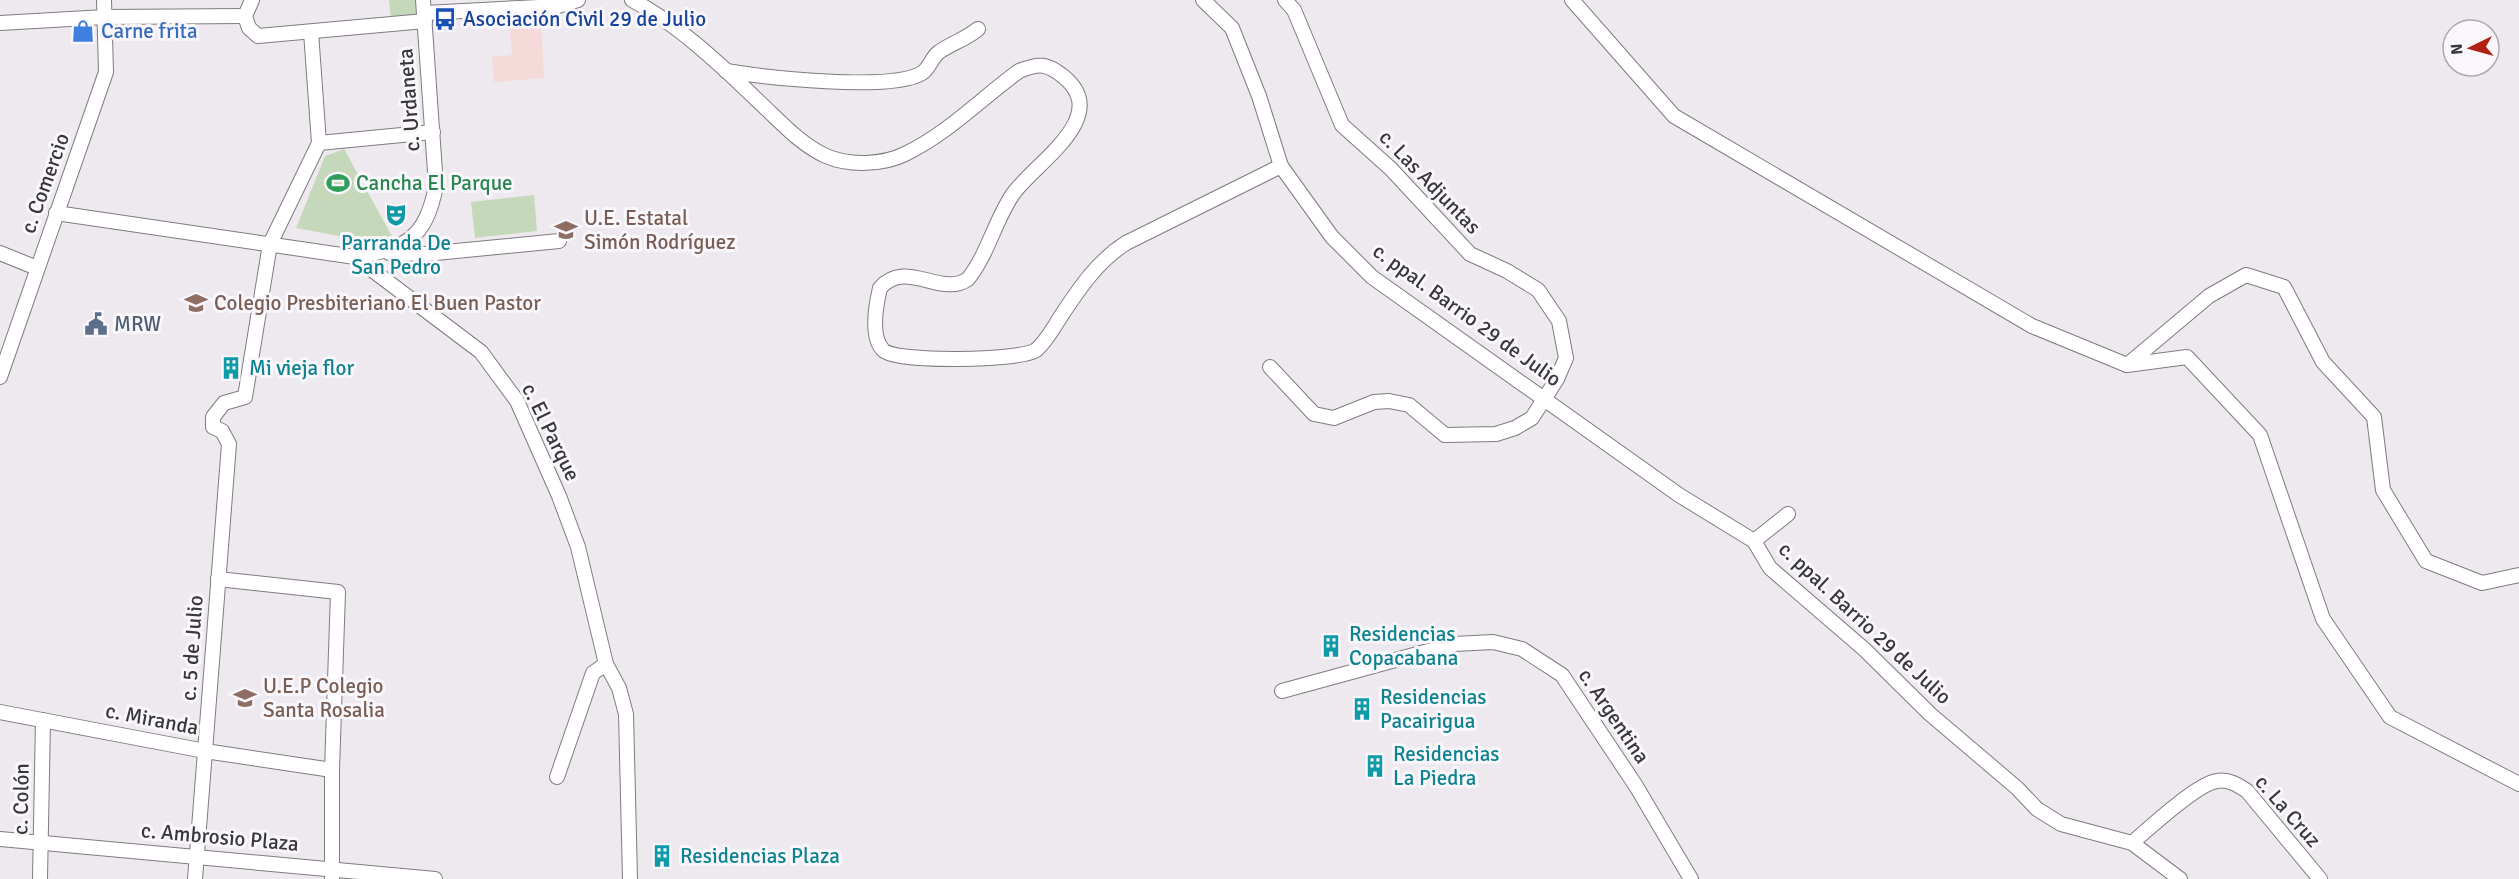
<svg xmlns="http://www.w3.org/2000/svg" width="2519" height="879" viewBox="0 0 2519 879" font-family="Signika,sans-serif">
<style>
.industrial{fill:#f5dad9}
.green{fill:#c5d9ba}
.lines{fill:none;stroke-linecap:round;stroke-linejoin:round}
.minor-casing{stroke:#7f7b80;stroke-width:16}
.minor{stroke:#fff;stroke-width:14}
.labels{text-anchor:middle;stroke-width:6;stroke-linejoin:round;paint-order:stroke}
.transit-label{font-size:21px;fill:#164399;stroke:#faf7fc;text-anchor:start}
.shop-label{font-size:21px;fill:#366cbe;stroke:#faf7fc;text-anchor:start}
.street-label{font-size:21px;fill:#383739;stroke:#faf7fc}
.leisure-label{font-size:21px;fill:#27864d;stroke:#faf7fc;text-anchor:start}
.education-label{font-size:21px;fill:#785e54;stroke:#faf7fc;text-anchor:start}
.culture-label{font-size:21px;fill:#0d838f;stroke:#faf7fc;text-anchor:start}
.service-label{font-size:21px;fill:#4e5e75;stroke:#faf7fc;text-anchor:start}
</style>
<rect width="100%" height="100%" fill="#ede9ee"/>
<polygon class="industrial" points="541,19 544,78 494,82 492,57 512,55 509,22"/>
<g class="green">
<polygon points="389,0 418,0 419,17 391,20"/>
<polygon points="344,149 393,238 383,244 296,228 325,156"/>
<polygon points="534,195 537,231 475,238 471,202"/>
</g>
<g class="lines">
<g class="minor-casing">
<g id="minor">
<polyline points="252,0 245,16 249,28 258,36 425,21"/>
<path d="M 632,0 C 676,23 720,64 756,99 C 777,118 799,144 826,156 C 849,166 883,165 905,154 C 947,134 982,98 1019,71 C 1039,63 1047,63 1064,77 C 1112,117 1036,162 1013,194 C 995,220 988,254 968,279 C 941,298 906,258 880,288 C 876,305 870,336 883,350 C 895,363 1021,361 1036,350 C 1047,341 1055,325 1063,313 C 1081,286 1098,261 1126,243 L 1281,166 L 1332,237 L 1372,277 L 1679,495 L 1754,541 L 1770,568 L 1864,649 L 1930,714 L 2017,788 L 2037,809 L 2061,824 L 2132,843 L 2180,879"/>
<polyline points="1203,0 1232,28 1259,96 1281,166"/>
<polyline points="1572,0 1674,116 2032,326 2127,365 2187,357 2260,435 2323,619 2390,717 2519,784"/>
<polyline points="425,13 558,6 578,0"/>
<polyline points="0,23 105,17 245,16"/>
<path d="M 726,71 C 763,77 892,92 922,73 C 930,68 931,58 939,52 C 952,43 966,39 978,29"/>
<polyline points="319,143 433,132"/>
<polyline points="56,213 355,257 481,352 517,401 559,496 578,547 606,664 619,688 626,714 630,879"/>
<polyline points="0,253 37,268"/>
<polyline points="389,253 425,254 559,241"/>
<path d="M 355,257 C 406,248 425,240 436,186 L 423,0"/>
<polyline points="2127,365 2209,296 2246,275 2284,287 2323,362 2374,417 2383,490 2426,561 2482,583 2519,575"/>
<polyline points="1270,367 1314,414 1334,418 1374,402 1389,401 1409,405 1445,435 1496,434 1515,428 1532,418 1557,379 1566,358 1559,321 1538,290 1507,271 1470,254 1391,169 1342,125 1294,10 1285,0"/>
<polyline points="0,377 106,72 104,0"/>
<polyline points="1754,541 1788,514"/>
<polyline points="218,579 338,592 332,770 332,879"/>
<polyline points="1282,691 1454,644 1493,642 1522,649 1562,675 1636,786 1691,879"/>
<polyline points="0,712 205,751 332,770"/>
<polyline points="557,777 593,673 606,664"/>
<polyline points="0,839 435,879"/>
<path d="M 2132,843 C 2148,829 2198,783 2217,781 C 2229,779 2238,785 2247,791 L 2320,879"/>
<polyline points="40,879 43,720"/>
<polyline points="195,879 229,444 222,431 213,427 213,417 224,403 245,397 270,244 319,143 311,32"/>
</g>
</g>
<use href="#minor" class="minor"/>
</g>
<defs>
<g id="bus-bare" transform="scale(1.8)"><path d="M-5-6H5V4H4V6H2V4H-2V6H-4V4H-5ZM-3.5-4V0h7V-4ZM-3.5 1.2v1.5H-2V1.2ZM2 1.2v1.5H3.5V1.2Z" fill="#1a4fb4" stroke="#faf7fc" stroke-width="2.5" paint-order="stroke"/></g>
<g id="shop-bare" transform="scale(1.8)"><path d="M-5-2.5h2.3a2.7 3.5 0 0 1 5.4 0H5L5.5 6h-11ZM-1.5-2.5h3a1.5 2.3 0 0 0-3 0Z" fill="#3f7fe0" stroke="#faf7fc" stroke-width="2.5" paint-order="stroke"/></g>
<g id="stadium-bare" transform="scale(1.8)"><path d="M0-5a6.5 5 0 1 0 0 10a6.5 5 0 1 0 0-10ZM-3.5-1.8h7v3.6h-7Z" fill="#2e9e5b" stroke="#faf7fc" stroke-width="2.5" paint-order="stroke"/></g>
<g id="theatre-bare" transform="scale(1.8)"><path d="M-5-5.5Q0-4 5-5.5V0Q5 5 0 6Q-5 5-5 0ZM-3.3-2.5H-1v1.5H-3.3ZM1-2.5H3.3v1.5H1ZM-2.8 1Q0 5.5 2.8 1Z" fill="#0f9aa8" stroke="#faf7fc" stroke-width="2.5" paint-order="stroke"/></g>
<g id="school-bare" transform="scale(1.8)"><path d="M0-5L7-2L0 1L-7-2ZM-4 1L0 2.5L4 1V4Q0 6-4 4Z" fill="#8d6e63" stroke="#faf7fc" stroke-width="2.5" paint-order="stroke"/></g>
<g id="civic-bare" transform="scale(1.8)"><path d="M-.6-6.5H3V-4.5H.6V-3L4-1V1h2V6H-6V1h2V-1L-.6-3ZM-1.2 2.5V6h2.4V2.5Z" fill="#5c6f8a" stroke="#faf7fc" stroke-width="2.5" paint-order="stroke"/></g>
<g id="building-bare" transform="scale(1.8)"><path d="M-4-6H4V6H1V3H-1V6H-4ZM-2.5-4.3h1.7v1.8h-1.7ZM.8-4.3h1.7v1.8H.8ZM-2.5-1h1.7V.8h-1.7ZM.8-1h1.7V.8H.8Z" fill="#0f9aa8" stroke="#faf7fc" stroke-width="2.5" paint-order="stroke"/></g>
</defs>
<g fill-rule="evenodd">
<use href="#bus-bare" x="445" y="19"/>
<use href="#shop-bare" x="83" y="31"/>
<use href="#stadium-bare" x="338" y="183"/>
<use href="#theatre-bare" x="396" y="215"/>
<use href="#school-bare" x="566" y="230"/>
<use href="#school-bare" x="196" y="303"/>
<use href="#civic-bare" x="96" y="324"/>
<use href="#building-bare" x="231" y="368"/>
<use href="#building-bare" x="1331" y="646"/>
<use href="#school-bare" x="245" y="698"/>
<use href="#building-bare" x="1362" y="709"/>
<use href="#building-bare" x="1375" y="766"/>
<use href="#building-bare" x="662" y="856"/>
</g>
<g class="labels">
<g class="transit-label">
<text x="463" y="26">Asociación Civil 29 de Julio</text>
</g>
<g class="shop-label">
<text x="101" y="38">Carne frita</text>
</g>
<g class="street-label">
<text transform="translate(409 100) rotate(-94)" y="7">c. Urdaneta</text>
<text transform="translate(1430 182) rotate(46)" y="7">c. Las Adjuntas</text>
<text transform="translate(45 183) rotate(-70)" y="7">c. Comercio</text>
<text transform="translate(1467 315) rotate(36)" y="7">c. ppal. Barrio 29 de Julio</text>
<text transform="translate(551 432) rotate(64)" y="7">c. El Parque</text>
<text transform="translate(1865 623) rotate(43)" y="7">c. ppal. Barrio 29 de Julio</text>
<text transform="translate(192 648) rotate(-86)" y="7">c. 5 de Julio</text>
<text transform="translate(1614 716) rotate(56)" y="7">c. Argentina</text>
<text transform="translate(152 719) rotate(11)" y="7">c. Miranda</text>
<text transform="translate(21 799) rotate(-89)" y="7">c. Colón</text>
<text transform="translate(2288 811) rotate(49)" y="7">c. La Cruz</text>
<text transform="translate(220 837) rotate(5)" y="7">c. Ambrosio Plaza</text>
</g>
<g class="leisure-label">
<text x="356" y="190">Cancha El Parque</text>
</g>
<g class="education-label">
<text x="584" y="225">U.E. Estatal<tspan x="584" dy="24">Simón Rodríguez</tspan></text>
<text x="214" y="310">Colegio Presbiteriano El Buen Pastor</text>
<text x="263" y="693">U.E.P Colegio<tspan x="263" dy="24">Santa Rosalia</tspan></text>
</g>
<g class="culture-label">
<text x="396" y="250" text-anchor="middle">Parranda De<tspan x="396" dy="24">San Pedro</tspan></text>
<text x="249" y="375">Mi vieja flor</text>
<text x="1349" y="641">Residencias<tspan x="1349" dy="24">Copacabana</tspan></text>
<text x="1380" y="704">Residencias<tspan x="1380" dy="24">Pacairigua</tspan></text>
<text x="1393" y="761">Residencias<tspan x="1393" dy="24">La Piedra</tspan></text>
<text x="680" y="863">Residencias Plaza</text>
</g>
<g class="service-label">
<text x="114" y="331">MRW</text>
</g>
</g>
<g transform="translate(2471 48) rotate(265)"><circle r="28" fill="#faf7fc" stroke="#acaaae" stroke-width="1.5"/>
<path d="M0-4.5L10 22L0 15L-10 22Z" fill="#b02112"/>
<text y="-9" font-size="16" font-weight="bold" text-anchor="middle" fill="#383739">N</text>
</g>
</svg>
